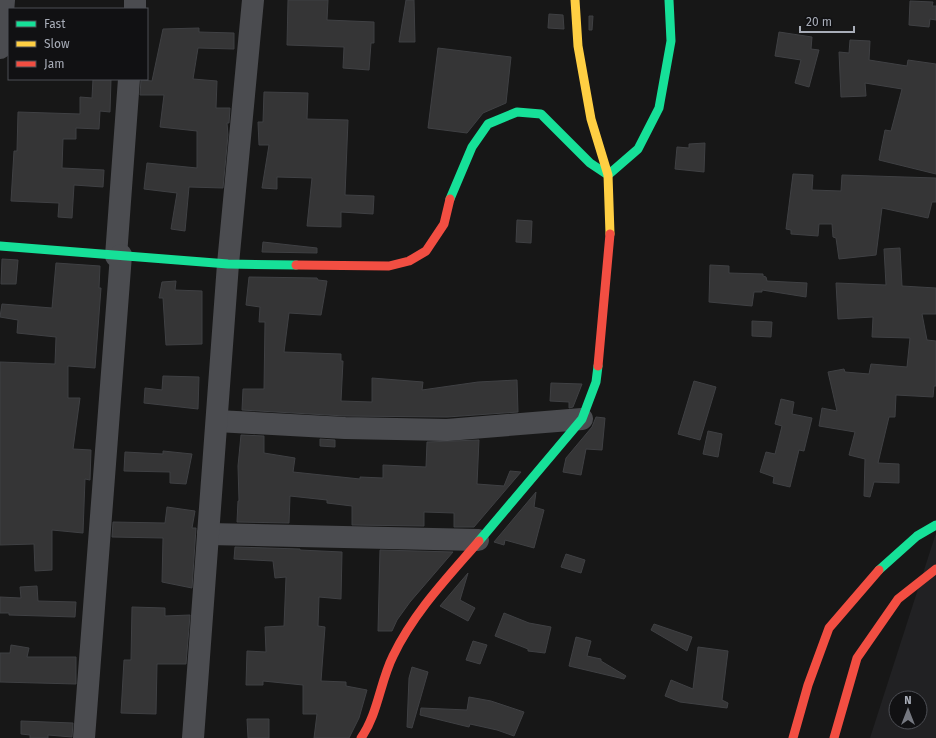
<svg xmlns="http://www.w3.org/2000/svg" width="936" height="738" viewBox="0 0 936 738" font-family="'Fira Sans',sans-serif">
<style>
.built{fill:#212123;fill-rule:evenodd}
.building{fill:#353536;stroke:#3f4043}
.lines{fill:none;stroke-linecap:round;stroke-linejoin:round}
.street{stroke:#4b4c50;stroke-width:22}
.fast{stroke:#16e098;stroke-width:9}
.slow{stroke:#ffcf43;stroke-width:9}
.jam{stroke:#f24e42;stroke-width:9}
</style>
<rect width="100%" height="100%" fill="#171717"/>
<path class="built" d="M 936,533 L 936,738 L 870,738 ZM 896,698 L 920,698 L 920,722 L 896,722 Z"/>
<g class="building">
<polygon points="288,0 328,0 327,20 374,22 374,43 371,43 369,70 343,68 344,47 287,45"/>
<polygon points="406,0 414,0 415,42 399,42"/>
<polygon points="910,1 933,2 932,6 936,6 936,20 930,19 929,27 909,25"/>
<polygon points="549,14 563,15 564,29 548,28"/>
<polygon points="589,16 593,16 592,30 589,30"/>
<polygon points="199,28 199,32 234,33 234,49 198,48 193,79 217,81 216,108 230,108 229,123 227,123 228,135 223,188 189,187 185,231 171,229 177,193 144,189 147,163 197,168 197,131 160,127 164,95 140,95 141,80 152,81 163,29"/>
<polygon points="779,32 812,37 811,49 819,50 809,87 795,83 801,60 775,56"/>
<polygon points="850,40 870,41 869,60 907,66 908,60 936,64 936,174 879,160 885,130 891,131 902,89 865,83 866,96 841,97 839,52 849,53"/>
<polygon points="438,48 511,57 506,103 483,113 467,133 428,128"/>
<polygon points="93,79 111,79 110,112 100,111 99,129 76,128 76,139 63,139 62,168 104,170 103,187 74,185 72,218 58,217 59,203 11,201 14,151 17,151 18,112 80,114 80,97 92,98"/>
<polygon points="264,92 308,93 307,119 348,120 345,195 374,196 373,214 341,212 341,227 307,226 312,178 277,177 277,189 262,188 269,145 259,145 258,122 263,122"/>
<polygon points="705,143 704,172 675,169 677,147 689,148 689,144"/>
<polygon points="793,174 813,175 812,190 841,191 842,175 936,178 936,202 932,202 928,218 882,208 876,255 839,259 836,238 833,237 832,224 819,224 818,236 791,234 791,230 786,229"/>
<polygon points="517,220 532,221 531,243 516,242"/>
<polygon points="263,242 317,248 317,253 262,252"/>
<polygon points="900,248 902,286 936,288 936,314 922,314 927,340 936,341 936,386 934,386 933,397 896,395 895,417 889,417 878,463 899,464 899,483 874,482 870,497 864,496 865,459 849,455 855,432 819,426 822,408 837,411 828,372 844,369 845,372 869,374 871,364 907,367 910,338 872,337 873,317 838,319 836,283 886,285 884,249"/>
<polygon points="2,259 18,260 16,284 1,284"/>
<polygon points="56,263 100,266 99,288 101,288 95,368 68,366 68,398 80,398 73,449 91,450 90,480 85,479 83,533 52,530 52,570 35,571 34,544 0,545 0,362 55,364 56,337 17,333 18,320 0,317 2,304 52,308"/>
<polygon points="710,265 729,266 729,273 763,274 763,276 766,277 767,281 807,283 806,297 762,290 762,292 754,292 752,306 709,302"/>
<polygon points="249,277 317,278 318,280 327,281 321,315 289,313 284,352 341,354 341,361 343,361 341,401 372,402 372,378 423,382 422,390 478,382 517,380 518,412 447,417 345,416 242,410 243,389 264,389 265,322 259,322 260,307 246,305"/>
<polygon points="176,281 175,290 202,291 202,344 166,345 163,298 159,298 162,282"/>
<polygon points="752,321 772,322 771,337 752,336"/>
<polygon points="163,376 199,377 198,409 144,403 145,388 162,390"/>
<polygon points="694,381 716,387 700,440 678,434"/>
<polygon points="551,383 582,384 573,407 569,408 569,402 550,401"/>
<polygon points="781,399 794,402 792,414 812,418 804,451 799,450 790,487 773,483 774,477 760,472 766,452 775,454 782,426 775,424"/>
<polygon points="596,417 605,418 602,450 586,449 581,475 563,472 566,458 592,427"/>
<polygon points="708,431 722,434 718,457 703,454"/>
<polygon points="241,435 264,436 264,453 295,458 293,472 360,479 360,477 383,478 383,465 426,467 427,442 479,440 477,484 504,486 510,471 521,472 474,527 454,527 454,513 424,512 424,526 352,525 352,506 327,503 327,500 290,496 289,523 237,522 238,501 239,501 238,466"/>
<polygon points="320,439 335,440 335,447 320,446"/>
<polygon points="163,451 192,454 186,484 170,483 170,472 124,471 125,452 163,454"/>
<polygon points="536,492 534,507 544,510 534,548 505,540 504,545 494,542"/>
<polygon points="167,507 195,511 192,528 196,528 192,588 162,582 163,538 112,537 113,522 165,523"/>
<polygon points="235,547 300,549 300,550 342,552 341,599 319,597 318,626 325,627 321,681 346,682 346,686 367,690 359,718 349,738 314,738 317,714 303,714 303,685 263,681 263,685 246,685 247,651 266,652 265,627 284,626 286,577 275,578 273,561 234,559"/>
<polygon points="380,550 453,552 410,602 397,620 392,631 378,631"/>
<polygon points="566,554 585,560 581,573 561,567"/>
<polygon points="468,573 460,600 475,608 468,621 440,606"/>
<polygon points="37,586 38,601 76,602 75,617 9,615 9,613 0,613 0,597 21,598 20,587"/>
<polygon points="132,607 165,608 165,616 190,615 186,664 157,664 156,714 121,713 124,660 131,660"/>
<polygon points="504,613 529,623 551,627 545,653 528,651 528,649 495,636"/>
<polygon points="654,624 692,637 687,651 651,630"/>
<polygon points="576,637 591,641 587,656 601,659 601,661 626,676 624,679 569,666"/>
<polygon points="473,641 487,645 480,664 466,660"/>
<polygon points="11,645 29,648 27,657 76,657 76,684 0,682 0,653 10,653"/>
<polygon points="698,647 728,651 722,700 728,703 727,708 680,702 665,696 671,680 693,689"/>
<polygon points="412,667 428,672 412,728 407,727 409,678"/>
<polygon points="469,697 491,701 524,712 514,736 497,730 470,724 469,727 420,715 421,708 467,710"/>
<polygon points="247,719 269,719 269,738 248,738"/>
<polygon points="21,721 73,723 72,737 48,735 48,738 30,738 30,735 21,734"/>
</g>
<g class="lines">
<g class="street">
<polyline points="135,9 135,0"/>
<polyline points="0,48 4,0"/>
<polyline points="116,256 129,79"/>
<polyline points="217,421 345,428 447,430 582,419"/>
<polyline points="208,534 478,540"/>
<polyline points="84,738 121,255"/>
<polyline points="193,738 228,264 253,0"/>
</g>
<g class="fast">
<polyline points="450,199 472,147 488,124 517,112 541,114 590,163 608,175 638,149 659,108 671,41 669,0"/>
<polyline points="0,246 228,264 296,265"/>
<polyline points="479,541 582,419 596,382 598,366"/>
<polyline points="879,570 917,536 936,525"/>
</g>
<polyline class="slow" points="575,0 578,46 591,119 608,175 610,234"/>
<g class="jam">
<polyline points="296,265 389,266 409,261 426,251 444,224 450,199"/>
<polyline points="598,366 610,234"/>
<path d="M 361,738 C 378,714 380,682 393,656 C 414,612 448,577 479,541"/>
<polyline points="793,738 808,685 829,628 879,570"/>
<polyline points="834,738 857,658 898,599 936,569"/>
</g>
</g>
<rect x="8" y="8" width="140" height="72" fill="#111113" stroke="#4d4f55"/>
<rect x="16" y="21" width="20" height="6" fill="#16e098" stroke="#4d4f55"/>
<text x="44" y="28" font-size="12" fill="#a8adb8">Fast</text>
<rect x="16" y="41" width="20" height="6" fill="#ffcf43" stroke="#4d4f55"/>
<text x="44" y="48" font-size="12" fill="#a8adb8">Slow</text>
<rect x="16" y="61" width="20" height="6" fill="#f24e42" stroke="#4d4f55"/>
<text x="44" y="68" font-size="12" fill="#a8adb8">Jam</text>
<g transform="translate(908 710)"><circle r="19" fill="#111113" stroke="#4d4f55"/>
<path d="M0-3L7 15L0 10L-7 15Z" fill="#757880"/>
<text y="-6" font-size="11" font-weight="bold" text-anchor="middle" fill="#a8adb8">N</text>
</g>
<path d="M800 26v6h54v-6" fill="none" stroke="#a8adb8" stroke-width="2"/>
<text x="806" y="26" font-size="12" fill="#a8adb8" stroke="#111113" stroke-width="3" paint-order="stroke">20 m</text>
</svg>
